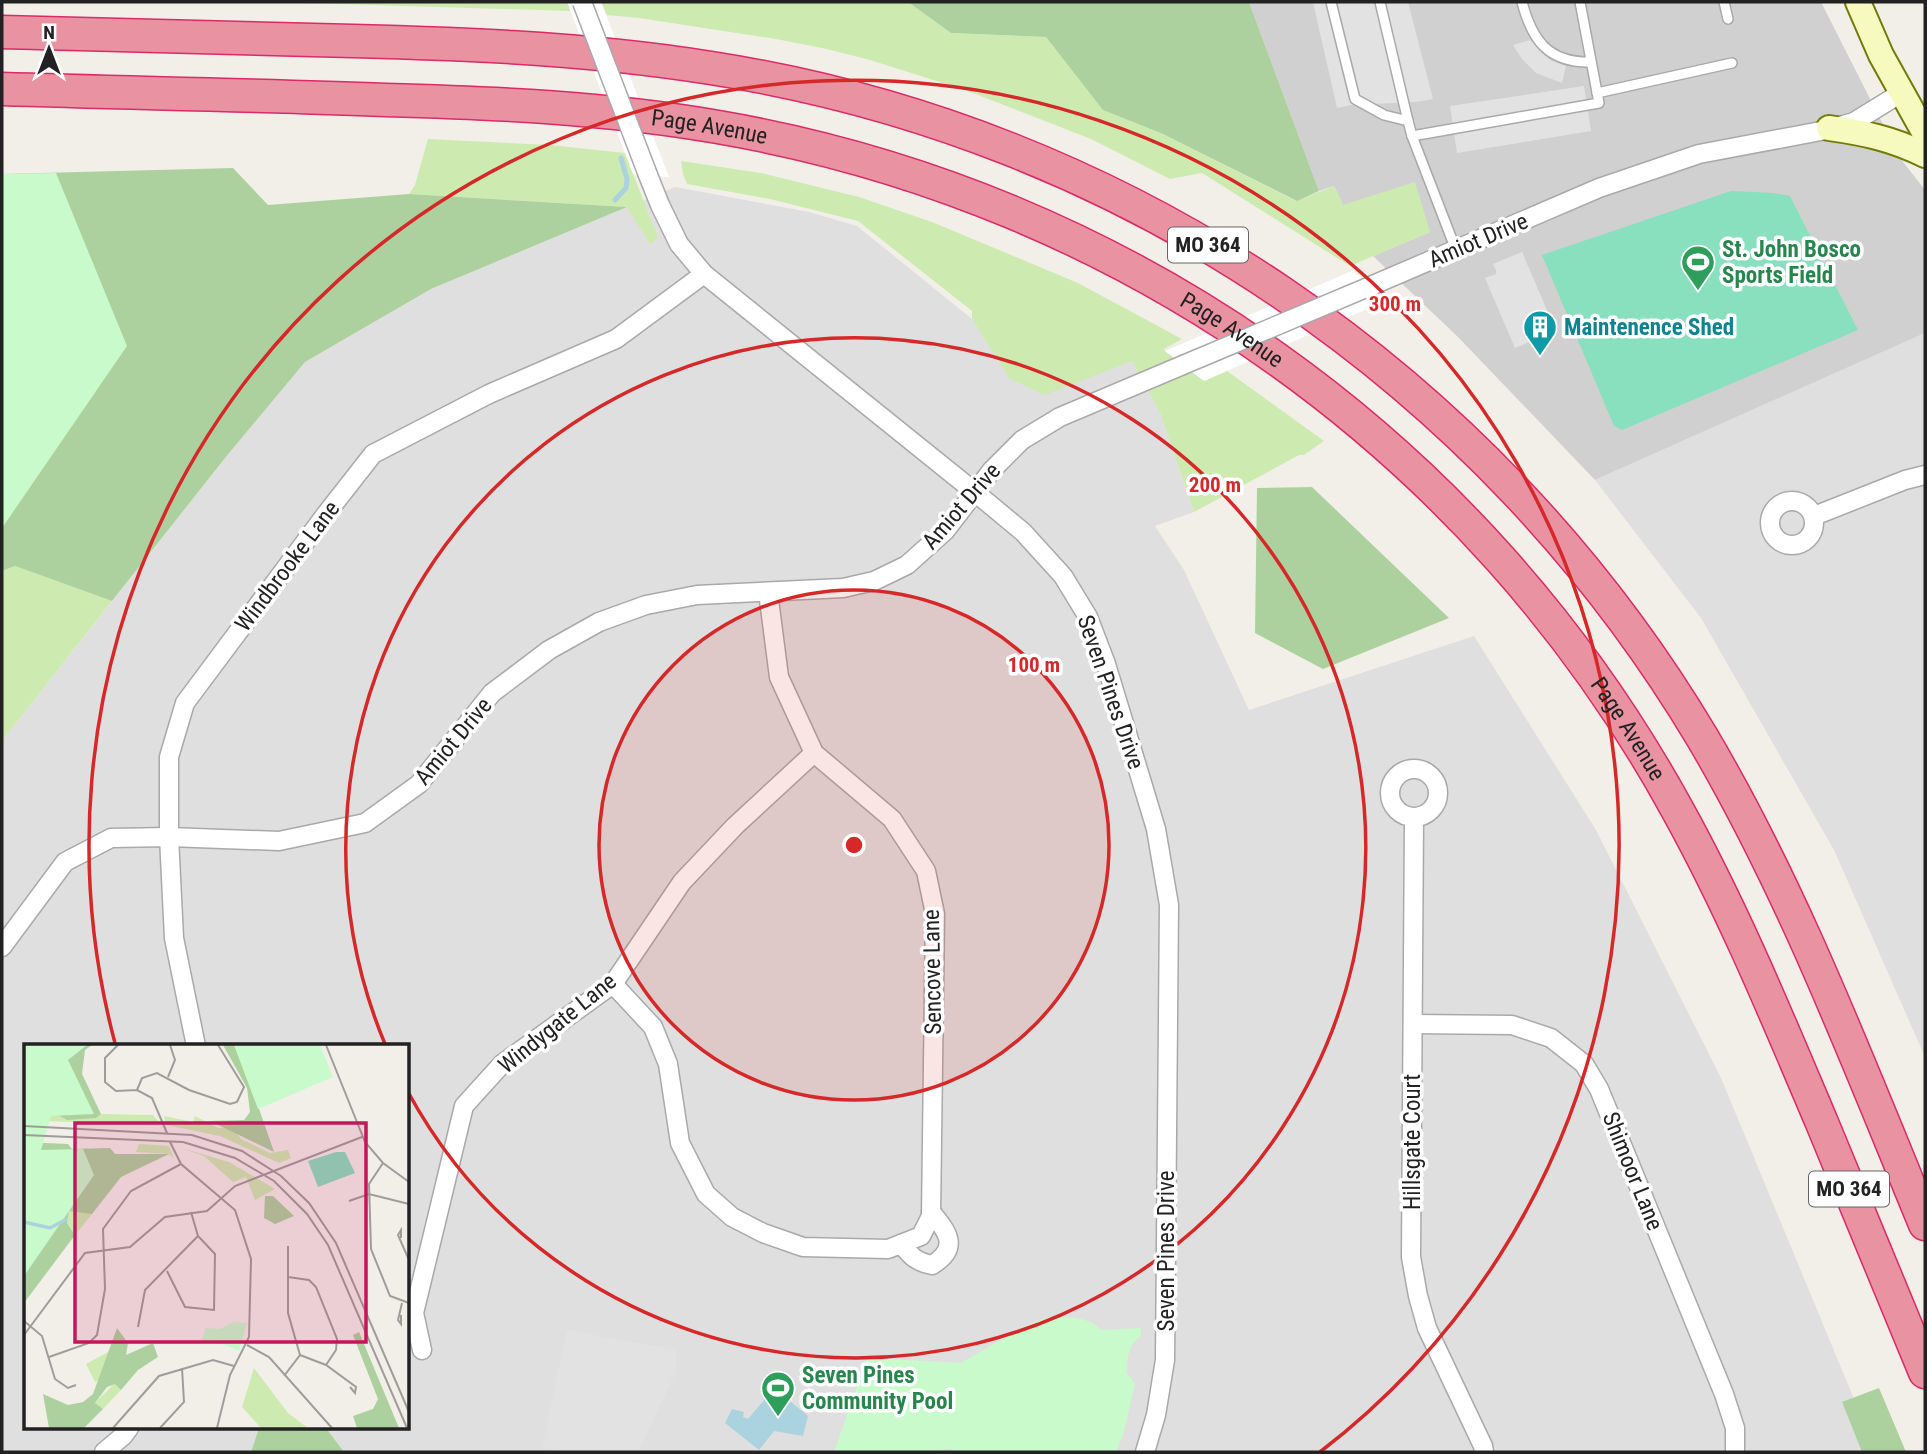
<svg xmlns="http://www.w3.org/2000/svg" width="1927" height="1454" viewBox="0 0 1927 1454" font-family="'Roboto Condensed',sans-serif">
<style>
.residential{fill:#e0dfdf}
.religious{fill:#d0d0d0}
.grass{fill:#cdebb0}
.forest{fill:#add19e}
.park{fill:#c8facc}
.pitch{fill:#88e0be}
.parking{fill:#e2e2e2}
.water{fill:#aad3df}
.pier{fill:#fff}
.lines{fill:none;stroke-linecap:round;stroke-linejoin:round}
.stream{stroke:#aad3df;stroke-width:5}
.lane-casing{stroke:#a9a9a9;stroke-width:12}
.street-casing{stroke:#a9a9a9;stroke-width:21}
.secondary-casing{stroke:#707d05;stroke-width:28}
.highway-casing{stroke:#dc2a67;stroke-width:35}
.lane{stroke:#fff;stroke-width:9}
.street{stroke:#fff;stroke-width:18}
.secondary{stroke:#f7fabf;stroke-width:24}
.highway{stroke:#e892a2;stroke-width:32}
.street-bridge-casing{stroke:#a9a9a9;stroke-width:21;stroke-linecap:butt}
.street-bridge{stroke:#fff;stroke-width:18}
.ring{fill:none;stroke:#d62828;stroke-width:3.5}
.labels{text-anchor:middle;stroke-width:7;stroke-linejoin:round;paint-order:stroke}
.shield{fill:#fff;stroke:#646464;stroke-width:2}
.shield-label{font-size:21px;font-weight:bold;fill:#222}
.street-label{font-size:23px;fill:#222;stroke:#fff}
.leisure-label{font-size:23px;font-weight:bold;fill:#27864d;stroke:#fff;text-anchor:start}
.culture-label{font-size:23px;font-weight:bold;fill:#0d838f;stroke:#fff;text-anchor:start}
.inset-river{fill:none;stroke:#aad3df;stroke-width:3.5}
.inset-road{fill:none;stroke:#9f9d99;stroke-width:2}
.view{fill:#c2185b;fill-opacity:0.15;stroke:#c2185b;stroke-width:3.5}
.inset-edge{fill:none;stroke:#222;stroke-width:3.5}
.centre{fill:#d62828;stroke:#fff;stroke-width:3.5}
.ring-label{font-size:21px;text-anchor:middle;font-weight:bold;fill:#d62828;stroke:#fff;stroke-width:7;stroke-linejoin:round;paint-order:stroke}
</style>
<rect width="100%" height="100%" fill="#f2efe9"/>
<g class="residential">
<polygon points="675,187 809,212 857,226 972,319 1011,379 1073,383 1132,361 1160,413 1194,512 1155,526 1184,570 1249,710 1474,636 1596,830 1721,1078 1876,1452 344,1452 326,1428 408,1428 408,1046 26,1046 26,1428 259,1428 251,1452 2,1452 2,741 225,458 305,362 431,289"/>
<polygon points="1925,333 1925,1057 1834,850 1701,618 1595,480"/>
</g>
<polygon class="religious" points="1249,2 1821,2 1900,158 1925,190 1925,333 1595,480 1459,338 1373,256 1430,232 1343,205 1334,186 1319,191"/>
<g class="grass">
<polygon points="272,2 568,2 571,11"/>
<polygon points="601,2 908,2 951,33 1046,37 1104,110 1163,134 1296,201 1334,186 1343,205 1415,182 1430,232 1350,266 1202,173 1170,179 1091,139 965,90 870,60 827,49 776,39 639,18 607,15"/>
<polygon points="428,139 550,145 625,153 658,238 650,244 627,207 409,194 415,185"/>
<polygon points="681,161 761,173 859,197 932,222 1078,283 1182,339 1164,349 1165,351 1204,381 1227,371 1324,441 1304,455 1299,455 1194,512 1160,413 1132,361 1045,395 1010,379 972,319 972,311 858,221 770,199 687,184 683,174"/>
<polygon points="15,566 112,601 2,741 2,571"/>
</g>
<g class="forest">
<polygon points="908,2 1249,2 1319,191 1297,201 1163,134 1103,110 1046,37 951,33"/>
<polygon points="233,168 268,205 409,194 627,207 431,289 305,362 225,458 112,601 15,566 2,571 2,174"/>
<polygon points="1312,487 1449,618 1323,669 1255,633 1257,488"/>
<polygon points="1879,1388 1906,1452 1862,1452 1842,1402"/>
<polygon points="259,1428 326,1428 344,1452 251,1452"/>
</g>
<g class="park">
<polygon points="56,173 127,346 2,528 2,174"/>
<path d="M 1048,1317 C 1069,1318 1085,1315 1102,1330 L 1141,1328 L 1141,1336 C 1127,1345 1128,1358 1127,1373 L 1135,1383 L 1124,1432 L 1116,1452 L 956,1452 L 949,1449 L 926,1452 L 834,1452 L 867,1358 L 961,1363 L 1023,1327 Z"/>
</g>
<polygon class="pitch" points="1731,191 1774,193 1790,196 1858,330 1622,430 1614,426 1542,255"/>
<g class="parking">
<polygon points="1313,2 1408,2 1433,99 1416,102 1351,105 1337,108"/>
<polygon points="1530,40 1550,60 1566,66 1562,83 1536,73 1522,59 1513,45"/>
<polygon points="1584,86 1591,131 1457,153 1450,106"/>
<polygon points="1522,252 1556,331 1515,348 1485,278 1496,274 1496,270 1493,264"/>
<polygon points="567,1330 676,1350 676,1372 638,1452 563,1452 542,1447"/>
</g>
<polygon class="water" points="774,1388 808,1416 803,1436 774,1431 759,1450 725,1423 732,1409 744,1412 743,1417 748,1419"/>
<g class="pier">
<polygon points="567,2 601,2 669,177 633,174"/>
<polygon points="1352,271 1392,298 1204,381 1165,351"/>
</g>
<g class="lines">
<polyline class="stream" points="615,200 626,188 627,179 621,158"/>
<g class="lane-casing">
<g id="lane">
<polyline points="1331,2 1355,99 1384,115 1408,121 1412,136"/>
<polyline points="1380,2 1408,121"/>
<path d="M 1522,2 C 1532,40 1548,63 1591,62"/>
<polyline points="1724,2 1728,19"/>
<polyline points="1597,93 1732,63"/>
<polyline points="1456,250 1412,136 1599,103 1580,2"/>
</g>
</g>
<g class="street-casing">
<g id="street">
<polyline points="648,175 660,205 679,244 704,274 976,493 1023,532 1063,576 1088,617 1106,664 1156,829 1169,905 1165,1360 1156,1415 1145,1452"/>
<polyline points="1373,285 1599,188 1699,154 1826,130 1854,122 1901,93"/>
<circle cx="1792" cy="523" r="22"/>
<polyline points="1814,516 1905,480 1925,475"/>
<circle cx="1414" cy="793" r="24"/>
<polyline points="1414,818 1411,1257 1418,1296 1427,1328 1483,1446 1484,1452"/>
<polyline points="2,947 65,862 111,838 169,837 279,841 365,823 419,784 492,693 549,650 599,622 646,605 697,595 843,588 874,581 907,565 945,531 992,470 1022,440 1060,417 1183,365"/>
<polyline points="613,984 653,1027 668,1064 680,1143 706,1194 732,1217 763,1233 803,1247 888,1249 921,1236 931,1216 935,914 926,871 892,819 814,753 779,677 768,592"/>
<polyline points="1413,1024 1512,1025 1551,1038 1584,1064 1599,1089 1724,1394 1735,1428 1735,1452"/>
<polyline points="196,1046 174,938 169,837 169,757 185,703 326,514 373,454 489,394 616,339 704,274"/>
<path d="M 901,1244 C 911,1256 916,1262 932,1265 C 960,1248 948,1232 931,1212"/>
<polyline points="422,1350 414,1313 464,1106 502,1064 613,984 682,882 735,826 814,753"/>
<polyline points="104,1452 123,1436 129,1428"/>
</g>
</g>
<g class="secondary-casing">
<g id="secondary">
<polyline points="1858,2 1881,55 1925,134"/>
<path d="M 1829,128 C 1865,133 1893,139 1925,155"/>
</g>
</g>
<g class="highway-casing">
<g id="highway">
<path d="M 2,32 C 106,35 210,38 313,40 C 446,43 580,47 711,68 C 1124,132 1488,379 1702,737 C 1793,891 1857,1060 1925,1224"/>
<path id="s1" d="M 2,89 C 130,93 258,95 386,100 C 497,103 608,108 718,127 C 1125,197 1478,446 1677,809 C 1733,910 1777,1017 1822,1123 C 1856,1206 1891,1289 1925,1372"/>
</g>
</g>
<use href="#lane" class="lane"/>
<use href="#street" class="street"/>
<use href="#secondary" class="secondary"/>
<use href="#highway" class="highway"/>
<g class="street-bridge-casing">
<g id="street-bridge">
<polyline points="582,2 648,175"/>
<polyline points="1183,365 1373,285"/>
</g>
</g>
<use href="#street-bridge" class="street-bridge"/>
</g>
<circle cx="854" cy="845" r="255" fill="#d62828" fill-opacity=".12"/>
<g class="ring">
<circle cx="854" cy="845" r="255"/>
<path d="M385 1044A510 510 0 1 1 408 1092"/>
<path d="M115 1043A765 765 0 1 1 1320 1452"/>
</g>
<defs>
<g id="stadium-pin" transform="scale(1.75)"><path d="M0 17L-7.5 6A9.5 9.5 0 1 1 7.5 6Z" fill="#2e9e5b" stroke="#fff"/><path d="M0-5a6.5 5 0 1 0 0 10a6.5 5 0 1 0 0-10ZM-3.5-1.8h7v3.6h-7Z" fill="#fff"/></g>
<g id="building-pin" transform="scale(1.75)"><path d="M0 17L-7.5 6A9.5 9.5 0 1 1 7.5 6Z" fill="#0f9aa8" stroke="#fff"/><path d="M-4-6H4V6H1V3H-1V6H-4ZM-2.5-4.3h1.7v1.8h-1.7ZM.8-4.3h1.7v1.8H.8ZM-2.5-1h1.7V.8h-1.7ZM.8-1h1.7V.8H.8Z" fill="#fff"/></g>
</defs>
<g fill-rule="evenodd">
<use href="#stadium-pin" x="1698" y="262"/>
<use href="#building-pin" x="1540" y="327"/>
<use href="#stadium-pin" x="778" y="1388"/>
</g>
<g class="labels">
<g class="shield">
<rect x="1168" y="227.5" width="80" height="35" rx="5"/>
<rect x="1809" y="1171.5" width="80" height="35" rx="5"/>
</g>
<g class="shield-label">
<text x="1208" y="252">MO 364</text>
<text x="1849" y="1196">MO 364</text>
</g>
<g class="street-label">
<text dy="8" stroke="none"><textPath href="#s1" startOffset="709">Page Avenue</textPath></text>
<text transform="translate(1478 240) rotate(-23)" y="8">Amiot Drive</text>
<text dy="8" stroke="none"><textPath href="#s1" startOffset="1274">Page Avenue</textPath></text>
<text transform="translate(961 506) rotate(-49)" y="8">Amiot Drive</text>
<text transform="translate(287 566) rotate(-53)" y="8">Windbrooke Lane</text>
<text transform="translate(1111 692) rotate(71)" y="8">Seven Pines Drive</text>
<text dy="8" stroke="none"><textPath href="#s1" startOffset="1841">Page Avenue</textPath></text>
<text transform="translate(453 741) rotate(-50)" y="8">Amiot Drive</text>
<text transform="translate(932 972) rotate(-91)" y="8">Sencove Lane</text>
<text transform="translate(557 1023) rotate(-39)" y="8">Windygate Lane</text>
<text transform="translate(1412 1142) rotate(-90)" y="8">Hillsgate Court</text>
<text transform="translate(1633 1171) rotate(68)" y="8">Shimoor Lane</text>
<text transform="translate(1166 1251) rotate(-90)" y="8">Seven Pines Drive</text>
</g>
<g class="leisure-label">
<text x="1722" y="257">St. John Bosco<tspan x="1722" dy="26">Sports Field</tspan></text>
<text x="802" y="1383">Seven Pines<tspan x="802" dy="26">Community Pool</tspan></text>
</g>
<g class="culture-label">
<text x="1564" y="335">Maintenence Shed</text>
</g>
</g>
<g transform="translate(24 1044)">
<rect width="385" height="385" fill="#f2efe9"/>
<path d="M 26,67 L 43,76 L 77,70 L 129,71 L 137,80 L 13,77 ZM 140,72 L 169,78 L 171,72 L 194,84 L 209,84 L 217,95 L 246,109 L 264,106 L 267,114 L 255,119 L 196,92 L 142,81 ZM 115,100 L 145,102 L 150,115 L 145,110 L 112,108 ZM 154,103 L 205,118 L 251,145 L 231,156 L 222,133 L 209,138 L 180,112 ZM 53,164 L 68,170 L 51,191 L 43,179 L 45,167 ZM 86,307 L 76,335 L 71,338 L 62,320 ZM 230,324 L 264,369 L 284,384 L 237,384 L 218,363 ZM 91,339 L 97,346 L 79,365 L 70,360 Z" fill="#cdebb0"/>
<path d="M 27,1 L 68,1 L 61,6 L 58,30 L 77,70 L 72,74 L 43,76 L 26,67 ZM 199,1 L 213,1 L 250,108 L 186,77 L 220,76 L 226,68 L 223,44 ZM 0,98 L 44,100 L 48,105 L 86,104 L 91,110 L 145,110 L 97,133 L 68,170 L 45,167 L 43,179 L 51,191 L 0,259 ZM 241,152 L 249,152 L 270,172 L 251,180 L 240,174 ZM 93,284 L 104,299 L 102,311 L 129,299 L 134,313 L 114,326 L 97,346 L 91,340 L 83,343 L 71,359 L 79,365 L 60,384 L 25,384 L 19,350 L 44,361 L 59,358 L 69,350 ZM 335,288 L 375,384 L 333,384 L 329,372 L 349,365 L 354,355 L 329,291 Z" fill="#add19e"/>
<path d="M 0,1 L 63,1 L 44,16 L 70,70 L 27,72 L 17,106 L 59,105 L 70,131 L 0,232 ZM 210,1 L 296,1 L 309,33 L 234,65 ZM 209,278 L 223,279 L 215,307 L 194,298 L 176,300 L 182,284 L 196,285 Z" fill="#c8facc"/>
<path d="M 312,108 L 321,108 L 331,129 L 294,143 L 284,117 Z" fill="#88e0be"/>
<path class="inset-river" d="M 0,178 L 26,184 L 43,175"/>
<path class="inset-road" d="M 94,1 L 81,14 L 81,38 L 92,47 L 113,46 L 128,54 L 143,89M 302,1 L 341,98 L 359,119 L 385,138M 144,33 L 151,16 L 146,1M 113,46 L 118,34 L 133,29 L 165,46 L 206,60 L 213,58 L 220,43 L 194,1M 0,82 L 168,91 L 218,107 L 257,132 L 285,159 L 312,199 L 385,368M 0,91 L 159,98 L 211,114 L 250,137 L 283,170 L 304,201 L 383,384M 146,98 L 157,120 L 211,166 L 227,215 L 225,293 L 206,331 L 193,384M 359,119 L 345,140 L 347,205 L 366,252 L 385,259M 325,157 L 345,150 L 385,160M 377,194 L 377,186 L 374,191 L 385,216M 143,227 L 161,263 L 190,266 L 191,210 L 174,192 L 167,168M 264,233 L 285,236 L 292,243 L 313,295 L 312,306 L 302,321M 377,271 L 377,280 L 374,276 L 378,259M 0,277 L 18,292 L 31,335 L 44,344 L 52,341M 114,283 L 121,246 L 174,192M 0,291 L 61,209 L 106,203 L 141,173 L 183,167 L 211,142 L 338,93M 223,301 L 245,313 L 308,384M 276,311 L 302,321 L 332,343 L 331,349 L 326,343M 25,313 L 65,299 L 73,291 L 81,245 L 79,185 L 107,147 L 157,120M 260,332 L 276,311 L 264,269 L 264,202M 89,384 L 135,332 L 189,316 L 210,322M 136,384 L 160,358 L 158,324"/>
<path class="view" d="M 51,79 L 342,79 L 342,298 L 51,298 Z"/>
<rect width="385" height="385" class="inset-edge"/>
</g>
<circle cx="854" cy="845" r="10" class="centre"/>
<g class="ring-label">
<text x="1395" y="311">300 m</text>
<text x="1215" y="492">200 m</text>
<text x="1034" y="672">100 m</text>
</g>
<rect width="1927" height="1454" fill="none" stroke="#222222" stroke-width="7"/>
<g transform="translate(49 49)" stroke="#ffffff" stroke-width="5" paint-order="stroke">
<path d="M0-5L12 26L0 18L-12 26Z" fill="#222222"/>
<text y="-10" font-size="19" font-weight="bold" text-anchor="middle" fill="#222222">N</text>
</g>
</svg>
